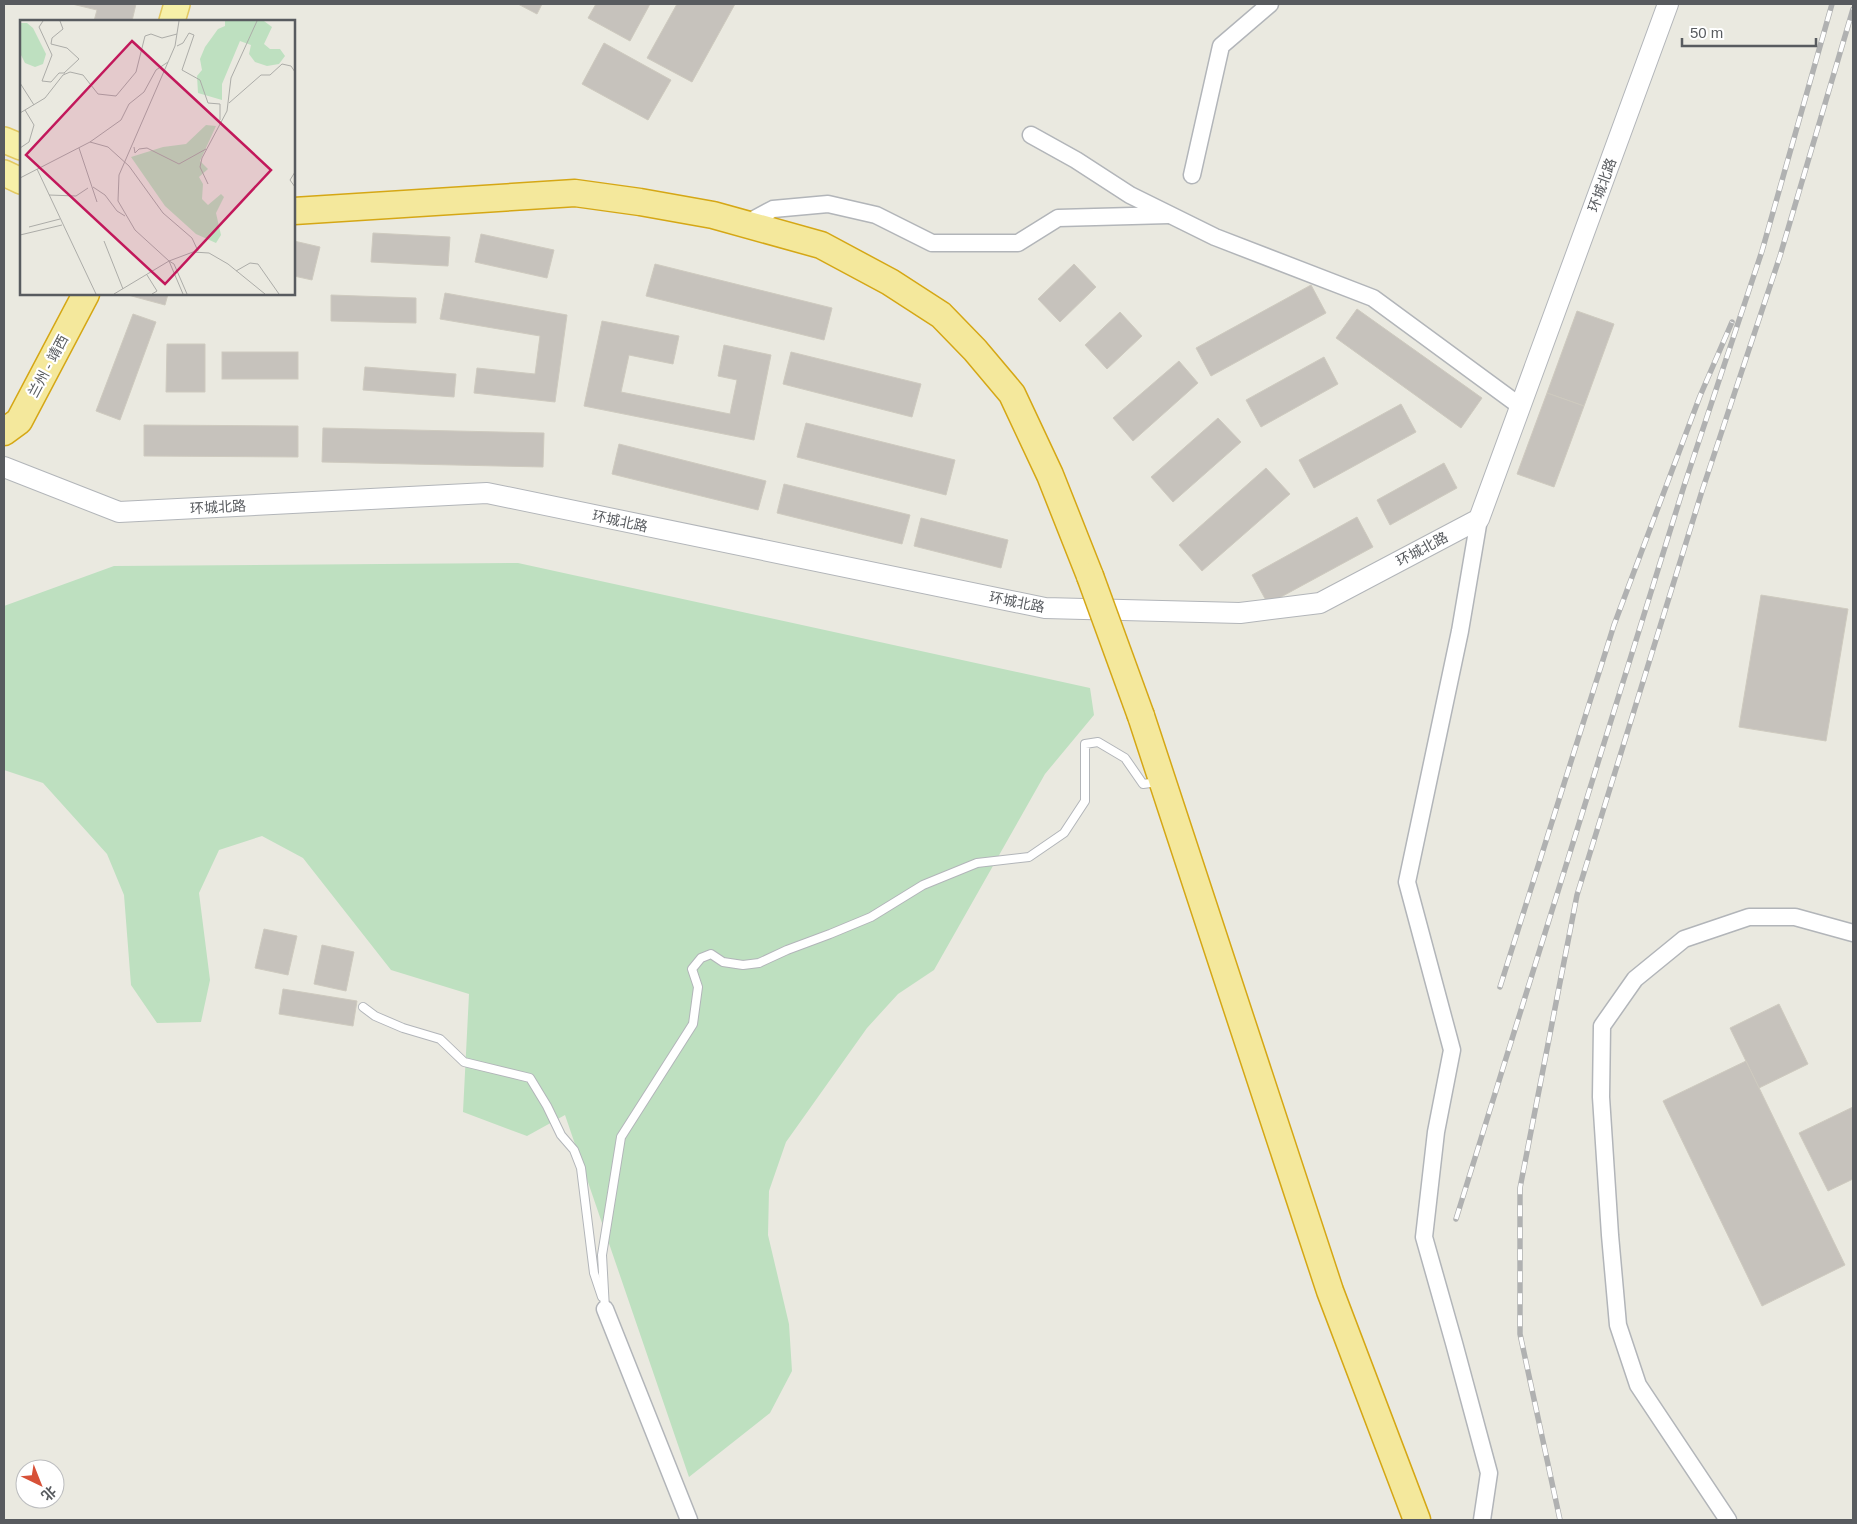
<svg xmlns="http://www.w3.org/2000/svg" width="1857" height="1524" viewBox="0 0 1857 1524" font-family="Arial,'Noto Sans SC',sans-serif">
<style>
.green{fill:#bee0c0}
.building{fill:#c6c2bc;stroke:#cecabf}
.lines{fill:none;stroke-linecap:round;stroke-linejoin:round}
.service-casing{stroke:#b2b5b9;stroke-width:10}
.minor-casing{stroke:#b2b5b9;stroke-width:19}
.tertiary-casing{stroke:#b2b5b9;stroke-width:22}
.primary-casing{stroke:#e3c860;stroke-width:28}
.trunk-casing{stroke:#d5a715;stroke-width:29}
.service{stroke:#fff;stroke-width:8}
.minor{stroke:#fff;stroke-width:16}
.tertiary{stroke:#fff;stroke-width:20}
.primary{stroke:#f7f0a8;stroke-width:25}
.trunk{stroke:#f4e89c;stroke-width:26}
.rail-casing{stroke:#b0b1b1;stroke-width:5.5}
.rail{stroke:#fff;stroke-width:4;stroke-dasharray:11;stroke-linecap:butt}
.trunk-bridge-casing{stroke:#d5a715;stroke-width:29;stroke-linecap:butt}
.trunk-bridge{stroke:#f4e89c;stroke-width:26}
.labels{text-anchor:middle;stroke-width:4.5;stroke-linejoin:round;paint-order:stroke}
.street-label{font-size:14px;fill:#585b5f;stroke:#fff}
.inset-road{fill:none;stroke:#acaca8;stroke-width:1}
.view{fill:#c2185b;fill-opacity:0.15;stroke:#c2185b;stroke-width:2.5}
.inset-edge{fill:none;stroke:#585b5f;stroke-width:2.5}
</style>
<rect width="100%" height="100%" fill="#eae9e0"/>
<polygon class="green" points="518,563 1090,688 1094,715 1045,774 934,970 898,994 867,1028 786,1142 769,1191 768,1235 789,1324 792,1371 770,1413 689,1477 565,1115 527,1136 463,1112 469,994 391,970 303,858 262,836 219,850 199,893 210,980 201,1022 157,1023 131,985 124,895 107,854 43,783 4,770 4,606 114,566"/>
<g class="building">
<polygon points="72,4 136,4 132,21 94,21 97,10"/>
<polygon points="518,4 542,4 537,14"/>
<polygon points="596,4 650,4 630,41 588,18"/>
<polygon points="677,4 735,4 692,82 647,58"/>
<polygon points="604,43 671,80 648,120 582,84"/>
<polygon points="373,233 450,237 448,266 371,262"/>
<polygon points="481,234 554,250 547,278 475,262"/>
<polygon points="294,241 320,247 312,280 294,276"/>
<polygon points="655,264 832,308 824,340 646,296"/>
<polygon points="1074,264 1096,287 1060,322 1038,299"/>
<polygon points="1311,285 1326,313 1211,376 1196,348"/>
<polygon points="445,293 567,315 555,402 474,393 477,368 535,374 540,336 440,319"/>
<polygon points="128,294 168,294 165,305 128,295"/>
<polygon points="331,295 416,298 416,323 331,321"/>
<polygon points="1357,309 1482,398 1461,428 1336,338"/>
<polygon points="1577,311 1614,324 1584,406 1547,393"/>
<polygon points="1120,312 1142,336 1107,369 1085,345"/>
<polygon points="133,314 156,322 120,420 96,411"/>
<polygon points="602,321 679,336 673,364 629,355 621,392 730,414 737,380 718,376 724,345 771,355 754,440 584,406"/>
<polygon points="167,344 205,344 205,392 166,392"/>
<rect x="222" y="352" width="76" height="27"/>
<polygon points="791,352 921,384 912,417 783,384"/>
<polygon points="1324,357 1338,384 1261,427 1246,400"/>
<polygon points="1179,361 1198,383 1133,441 1113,418"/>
<polygon points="365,367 456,374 454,397 363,390"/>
<polygon points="1547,393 1584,406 1554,487 1517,474"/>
<polygon points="1401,404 1416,432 1314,488 1299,460"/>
<polygon points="1218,418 1241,442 1173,502 1151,477"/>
<polygon points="806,423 955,460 946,495 797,457"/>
<polygon points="144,425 298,426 298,457 144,456"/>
<polygon points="323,428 544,433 543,467 322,462"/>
<polygon points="619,444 766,481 758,510 612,474"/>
<polygon points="1444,463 1457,488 1390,525 1377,500"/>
<polygon points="1266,468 1290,494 1202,571 1179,545"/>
<polygon points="784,484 910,515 902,544 777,513"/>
<polygon points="1357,517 1373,547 1268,604 1252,575"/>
<polygon points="921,518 1008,540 1001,568 914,546"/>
<polygon points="1761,595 1848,609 1826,741 1739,727"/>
<polygon points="264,929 297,936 288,975 255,968"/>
<polygon points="322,945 354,952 346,991 314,984"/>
<polygon points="283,989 357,1001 353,1026 279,1014"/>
<polygon points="1779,1004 1808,1064 1759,1088 1730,1028"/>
<polygon points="1746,1061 1845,1265 1762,1306 1663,1101"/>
<polygon points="1853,1107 1853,1179 1828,1191 1799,1133"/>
</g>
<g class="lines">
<g class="service-casing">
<g id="service">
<polyline points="363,1007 375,1016 403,1028 440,1039 464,1062 530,1078 547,1106 561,1135 574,1150 581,1168 594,1273 602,1297"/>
<polyline points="605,1309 602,1255 621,1137 693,1024 698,987 692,969 701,958 711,954 723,962 743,965 759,963 787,950 830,934 871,917 923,885 977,863 1029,857 1064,833 1085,801 1085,744 1098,742 1125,758 1143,784 1158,782"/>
</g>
</g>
<g class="minor-casing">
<g id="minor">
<polyline points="1031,135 1076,160 1130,195 1215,237 1373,298 1520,406"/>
<polyline points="1192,175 1221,46 1270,4"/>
<polyline points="745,224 773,209 828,204 876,215 932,243 1018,243 1058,218 1169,215"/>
<polyline points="1479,519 1460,631 1407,882 1452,1050 1436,1132 1424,1237 1454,1343 1489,1473 1482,1520"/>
<polyline points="605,1309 689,1520"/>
<polyline points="1728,1520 1638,1385 1618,1325 1610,1235 1601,1097 1602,1026 1635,979 1684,939 1749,917 1795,917 1853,933"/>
</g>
</g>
<g class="tertiary-casing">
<polyline id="tertiary" points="4,467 119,512 487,493 1045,608 1240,613 1320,603 1479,519 1668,4"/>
</g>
<g class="primary-casing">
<g id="primary">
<polyline points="172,21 177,4"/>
<polyline points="4,140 21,147"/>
<polyline points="4,173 21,181"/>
</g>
</g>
<g class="trunk-casing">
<g id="trunk">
<polyline points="294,211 575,193 640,202 713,215 821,245 890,282 941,315 975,350 1012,394 1050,475 1090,576"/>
<polyline points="4,432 19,421 86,294"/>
<polyline points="1141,716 1330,1291 1417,1520"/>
</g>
</g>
<use href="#service" class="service"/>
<use href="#minor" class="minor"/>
<use href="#tertiary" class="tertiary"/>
<use href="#primary" class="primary"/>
<use href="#trunk" class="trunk"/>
<g class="rail-casing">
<g id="rail">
<polyline points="1500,987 1614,625 1700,396 1732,322"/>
<polyline points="1456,1219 1684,486 1762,251 1832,4"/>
<polyline points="1560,1520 1520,1334 1520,1188 1577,895 1702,491 1780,256 1853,9"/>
</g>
</g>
<use href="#rail" class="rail"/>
<g class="trunk-bridge-casing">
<polyline id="trunk-bridge" points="1090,576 1141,716"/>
</g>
<use href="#trunk-bridge" class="trunk-bridge"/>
</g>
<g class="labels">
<g class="street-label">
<text transform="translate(1602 185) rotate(-70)" y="5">环城北路</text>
<text transform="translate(48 366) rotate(-62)" y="5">兰州 - 靖西</text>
<text transform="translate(218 507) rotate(-3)" y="5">环城北路</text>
<text transform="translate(620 521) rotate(12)" y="5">环城北路</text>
<text transform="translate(1422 549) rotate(-28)" y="5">环城北路</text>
<text transform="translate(1017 602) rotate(11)" y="5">环城北路</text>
</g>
</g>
<g transform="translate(20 20)">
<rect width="275" height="275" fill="#eae9e0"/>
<path d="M 205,1 L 244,1 L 252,7 L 244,24 L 250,29 L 260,29 L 265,36 L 259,44 L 247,46 L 235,42 L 229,34 L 231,25 L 220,21 L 202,64 L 202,80 L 178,73 L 177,56 L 182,50 L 180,39 L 185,27 L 198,9 L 205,6 ZM 0,3 L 7,3 L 13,8 L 26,34 L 23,44 L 15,47 L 5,43 L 0,33 ZM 186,105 L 196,106 L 180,141 L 188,149 L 179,157 L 183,164 L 182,179 L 188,185 L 201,174 L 204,177 L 196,193 L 201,215 L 196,223 L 176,214 L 145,186 L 111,137 L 143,127 L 166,124 Z" fill="#bee0c0"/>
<path class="inset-road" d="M 23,1 L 19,7 L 32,35 L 22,61 L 31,62 L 39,53 L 45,53M 40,1 L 43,9 L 32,18 L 31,24 L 47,28 L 59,39 L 44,53M 159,1 L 155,26 L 99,155 L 98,181 L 115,210 L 149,241 L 173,232 L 189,233 L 208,244 L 245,274M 157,26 L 163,23 L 169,13 L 174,15 L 162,50 L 180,60 L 188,83 L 200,84 L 200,100M 0,63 L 14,85M 209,83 L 241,55 L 250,55 L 262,44 L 271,46 L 275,52M 0,93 L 25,78 L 43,55 L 50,52 L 63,55 L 78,74 L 96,76 L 116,52 L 125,16 L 131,14 L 142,18 L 157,14M 70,122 L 101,100 L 109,84 L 124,72 L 136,50 L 148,42M 114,127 L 115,133 L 119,129 L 127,128 L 159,144 L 186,129M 0,128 L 9,122 L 14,105 L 5,90M 59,128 L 77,182M 17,149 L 76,274M 275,152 L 270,160 L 275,167M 0,158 L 70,122 L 88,127 L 109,146 L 143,193 L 172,218 L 178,231M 188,164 L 180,147 L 182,138 L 207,91 L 211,58 L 237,1M 73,167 L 85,175 L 97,191 L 105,196M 29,175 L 56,176 L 68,168M 9,207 L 40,199M 0,215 L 42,205M 84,221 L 103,269M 149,241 L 154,244 L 167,274M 149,241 L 163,274M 216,251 L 230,243 L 238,244 L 259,274M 127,255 L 137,271 L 132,274M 94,274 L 149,241"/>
<path class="view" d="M 112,21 L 251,150 L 145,264 L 6,135 Z"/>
<rect width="275" height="275" class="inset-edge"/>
</g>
<rect width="1857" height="1524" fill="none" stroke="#585b5f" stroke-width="10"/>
<g transform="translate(40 1484) rotate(137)"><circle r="24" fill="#ffffff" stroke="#bcbdbf"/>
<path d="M0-4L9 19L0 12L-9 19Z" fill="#d75138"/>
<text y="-8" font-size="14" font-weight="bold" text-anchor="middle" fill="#585b5f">北</text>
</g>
<path d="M1682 38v8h134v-8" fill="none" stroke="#585b5f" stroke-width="2.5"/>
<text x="1690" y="38" font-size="15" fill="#585b5f" stroke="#ffffff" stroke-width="4" paint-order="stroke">50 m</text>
</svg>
